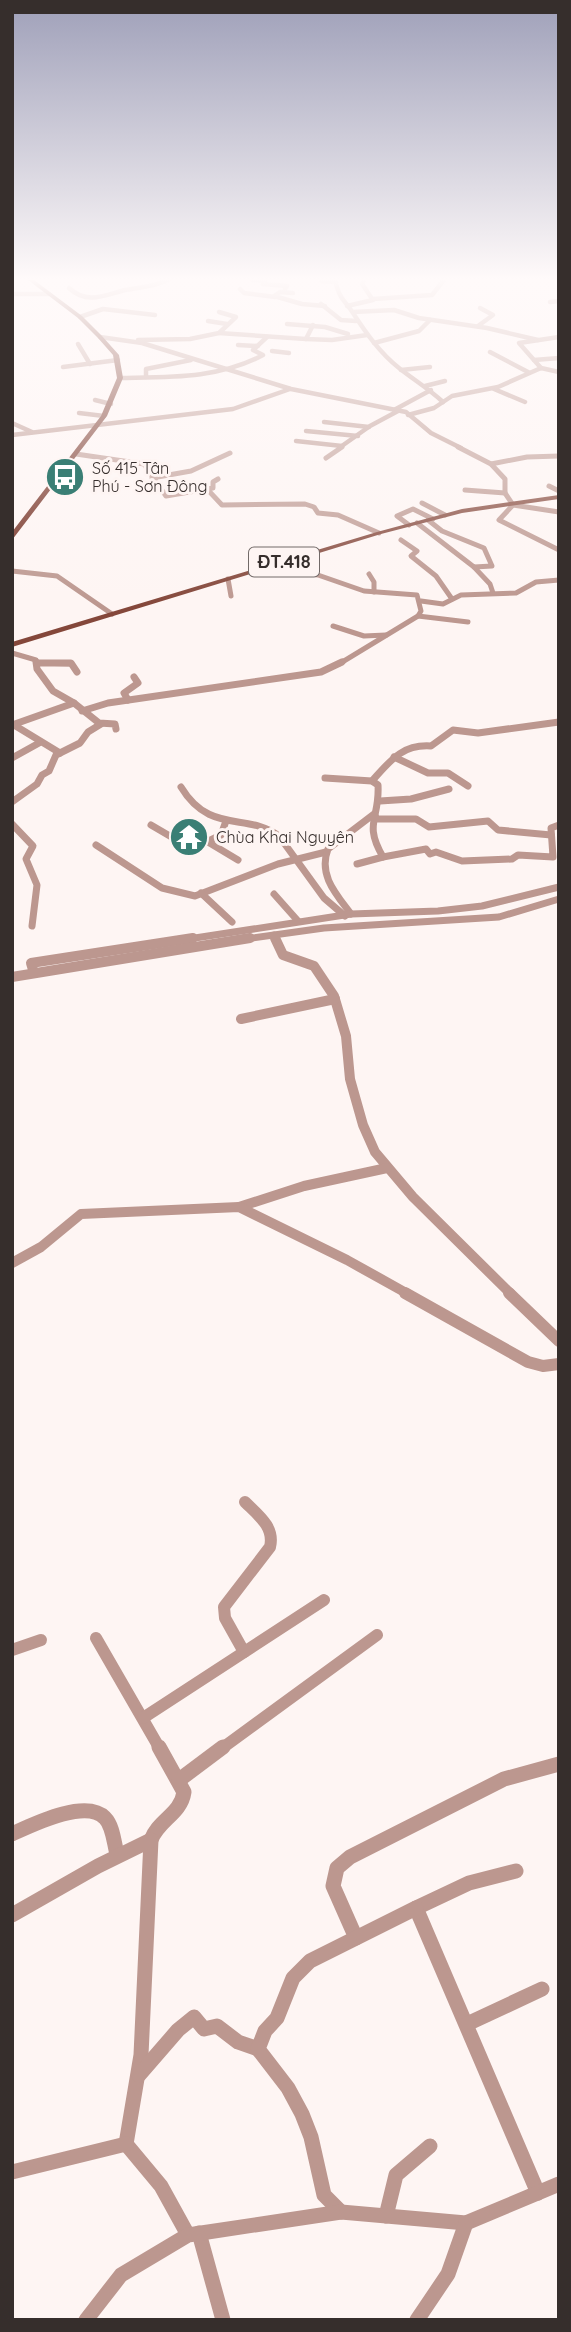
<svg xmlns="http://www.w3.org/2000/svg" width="571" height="2332" viewBox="0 0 571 2332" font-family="Quicksand,sans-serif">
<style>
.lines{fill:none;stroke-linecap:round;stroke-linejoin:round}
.minor-far5{stroke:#bc978f;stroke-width:4.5}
.minor-far4{stroke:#bc978f;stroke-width:5}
.minor-far3{stroke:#bc978f;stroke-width:7}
.minor-far2{stroke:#bc978f;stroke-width:10}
.minor-far1{stroke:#bc978f;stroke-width:12}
.minor{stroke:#bc978f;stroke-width:15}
.major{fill:#84473a;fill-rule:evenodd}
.highway{fill:#6f291b;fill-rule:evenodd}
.labels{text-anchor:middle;stroke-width:6;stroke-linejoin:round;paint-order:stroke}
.far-poi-label{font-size:16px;fill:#362e2c;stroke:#fef5f3;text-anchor:start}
.shield{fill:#fef5f3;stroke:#726a68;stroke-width:2}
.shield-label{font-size:18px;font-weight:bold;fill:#362e2c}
</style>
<rect width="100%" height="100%" fill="#fef5f3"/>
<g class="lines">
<g class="minor-far5">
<polyline points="253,280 265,281 263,284 287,286 285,289"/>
<path d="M 335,280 C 340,300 343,298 353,313 C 366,333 380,353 399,368 C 414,380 429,389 443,402"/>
<polyline points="321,281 336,282"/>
<path d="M 69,288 C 87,305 105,295 125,290 C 140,287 154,287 168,280"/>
<polyline points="240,289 244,293 275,297"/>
<polyline points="293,293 280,292 274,296 302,304 325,306"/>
<polyline points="12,294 49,294"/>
<polyline points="373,299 432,295 444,280"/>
<polyline points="550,302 559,301"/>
<polyline points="321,304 341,320 356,321"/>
<polyline points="347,306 373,300 362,284 364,280"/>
<polyline points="353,312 394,310 419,318 487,328 538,340"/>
<polyline points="80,317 103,309 155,315"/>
<polyline points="208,321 227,324"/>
<polyline points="287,324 325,327 348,334"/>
<polyline points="313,325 306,339 332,340 367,335"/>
<polyline points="478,326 493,315 480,308"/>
<polyline points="219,333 306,339"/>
<polyline points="100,337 142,343 291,389 406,412 431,433 461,448"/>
<polyline points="138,340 190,339 219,333 236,317 219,312"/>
<polyline points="374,343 419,331 430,320"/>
<polyline points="78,344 90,364"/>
<polyline points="238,345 258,346"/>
<polyline points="272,351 289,353"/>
<polyline points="490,352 528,372"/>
<polyline points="534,360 559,358"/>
<polyline points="63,367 118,360"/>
<polyline points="541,368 519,343 559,337"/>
<polyline points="401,370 430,367"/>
<polyline points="146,377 146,369 191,360"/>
<path d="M 120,378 C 169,377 218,379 263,355 L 253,350 L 267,337"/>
<polyline points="425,386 445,381"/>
<polyline points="494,389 525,402"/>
<polyline points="95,400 111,404"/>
<polyline points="394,410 431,390"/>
<polyline points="79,413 104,416"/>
<polyline points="408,415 434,408 452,396 498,387 541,368 559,372"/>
<polyline points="324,422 369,427"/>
<polyline points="12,423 32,432"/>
<polyline points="306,431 358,436"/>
<polyline points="12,435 233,409 290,389"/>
<polyline points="296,441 342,446"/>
<polyline points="339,448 370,426 398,411"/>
</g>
<g class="minor-far4">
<polyline points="458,447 491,464 505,479 505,493 513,505 499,520 559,550"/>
<polyline points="76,454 144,464 166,496 207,489 222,505 305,504 314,507 318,513 338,515 379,533"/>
<polyline points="326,458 342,447"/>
<polyline points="491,464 527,457 559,456"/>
<polyline points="152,478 191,471 230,453"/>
<polyline points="549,486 559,491"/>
<polyline points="207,489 213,488 213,482 218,479"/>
<polyline points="465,490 505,493"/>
<polyline points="422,503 445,515"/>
<polyline points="513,505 559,512"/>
<polyline points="417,523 474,567 492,566 484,548 442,531 428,520"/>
<polyline points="409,525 397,516 413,509 433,519"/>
<polyline points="401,540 417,551 411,556 436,576 452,599"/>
<polyline points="273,566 282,570 318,575 364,591 417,595 421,611 418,616 339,664"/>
<polyline points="474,567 490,584 493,593"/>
<polyline points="12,571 57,576 112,614"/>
<polyline points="369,574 374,582 374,592"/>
<polyline points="228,579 231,596"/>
<polyline points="421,601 443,604 461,595 516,593 536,582 559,580"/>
<polyline points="418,616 468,622"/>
<polyline points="333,626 364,636 386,635"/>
<polyline points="12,653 36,660 36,664"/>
<polyline points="37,663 71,664"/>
</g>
<g class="minor-far3">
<polyline points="36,662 37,669 53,691 74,703 99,723 115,724 116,729"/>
<polyline points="37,663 71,663 77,672"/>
<polyline points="128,700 124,693 138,683 134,677"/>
<polyline points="82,711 108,703 321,672 342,662"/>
<polyline points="12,725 74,703"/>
<polyline points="14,725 60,753"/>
<polyline points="394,757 428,773 448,773 468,786"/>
<polyline points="12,758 39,743"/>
<path d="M 325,778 L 372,781 L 378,785 C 380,819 363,823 383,857 L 426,849 L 430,854 L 436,852 L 462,861 L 512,859 L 518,855 L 553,857 L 551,828 L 559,825"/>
<path d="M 372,781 C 390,761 402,744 431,746 L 453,730 L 478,733 L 559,722"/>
<path d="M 181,787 C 210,835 247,812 279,836 L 324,898 L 345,916"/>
<polyline points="380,801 411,799 449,789"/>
<polyline points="12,802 37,784 42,775 49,771 56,755 80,743 88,732 101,724"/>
<polyline points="12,824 33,846 26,859 37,885 32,926"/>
<polyline points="151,825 192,849 221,835 226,821"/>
<polyline points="208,842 238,860"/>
<polyline points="96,845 162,888 195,896 278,864 326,852"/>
<polyline points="357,864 383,857"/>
<polyline points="201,893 232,922"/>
<polyline points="274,894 298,921"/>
<path d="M 351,914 C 336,894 318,875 328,849 L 374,814 L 377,819 L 416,819 L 429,827 L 488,821 L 498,830 L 551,835"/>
<polyline points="274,935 276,940"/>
<polyline points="182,940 351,914 438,911 482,906 559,887"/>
<polyline points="238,940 324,928 499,917 559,899"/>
</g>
<g class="minor-far2">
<polyline points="275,938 283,955 314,966 334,996 346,1036 350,1079 363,1125 375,1152 413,1197 511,1294"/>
<polyline points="34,973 31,963 193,938"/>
<polyline points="12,977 250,938"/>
<polyline points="241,1019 335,999"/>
<polyline points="239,1207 304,1186 387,1168"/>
<polyline points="12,1263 41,1247 81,1214 239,1207 347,1260 408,1294"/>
</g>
<g class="minor-far1">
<polyline points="405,1293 528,1362 543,1366 559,1364"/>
<polyline points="509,1293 559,1341"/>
<polyline points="96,1638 160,1749"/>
<polyline points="12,1650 41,1640"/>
<path d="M 244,1652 L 225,1618 L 224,1607 L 270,1547 C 275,1527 258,1515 245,1502"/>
<polyline points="143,1718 324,1600"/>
<polyline points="221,1749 377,1635"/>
</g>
<g class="minor">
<path d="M 159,1747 L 184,1792 C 181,1814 158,1820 151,1840 L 141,2055 L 126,2144 L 161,2186 L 188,2235"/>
<polyline points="179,1780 223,1747"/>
<path d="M 12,1834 C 32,1825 86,1798 105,1818 C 113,1826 114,1843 117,1854"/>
<polyline points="516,1871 469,1883 416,1908 538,2193"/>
<polyline points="12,1915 98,1866 151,1840"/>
<polyline points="356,1938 333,1886 337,1868 350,1857 504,1779 559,1764"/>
<polyline points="467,2024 542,1989"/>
<polyline points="139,2075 178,2030 194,2017 204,2029 217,2026 238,2042 258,2049"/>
<polyline points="12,2172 126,2144"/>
<polyline points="341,2212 324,2195 311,2137 302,2114 288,2088 258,2049 265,2031 277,2018 293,1978 310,1961 416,1908"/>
<polyline points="386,2216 396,2175 430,2146"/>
<polyline points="199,2233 223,2320"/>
<polyline points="86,2320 121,2275 188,2235 341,2212 466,2223 559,2184"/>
<polyline points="417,2320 448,2274 466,2223"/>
</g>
<polygon class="major" points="559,495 559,499 462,513 381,534 12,647 12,642 377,532 462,509"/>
<polygon class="highway" points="28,280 34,280 82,316 102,336 119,355 123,378 107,416 12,540 12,532 101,416 117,378 113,355 98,338 78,318"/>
</g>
<linearGradient id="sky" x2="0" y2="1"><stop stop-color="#9fa0b9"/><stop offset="0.46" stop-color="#fffafa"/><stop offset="1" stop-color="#fffafa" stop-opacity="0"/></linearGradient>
<rect width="571" height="606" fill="url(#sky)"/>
<defs>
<g id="bus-disc" transform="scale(2.0125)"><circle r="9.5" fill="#3a7f75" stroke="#fef5f3"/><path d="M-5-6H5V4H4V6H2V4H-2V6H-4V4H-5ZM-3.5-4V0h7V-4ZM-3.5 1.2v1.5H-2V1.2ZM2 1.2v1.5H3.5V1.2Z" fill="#fff"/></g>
<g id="temple-disc" transform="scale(2.0125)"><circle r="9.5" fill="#3a7f75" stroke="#fef5f3"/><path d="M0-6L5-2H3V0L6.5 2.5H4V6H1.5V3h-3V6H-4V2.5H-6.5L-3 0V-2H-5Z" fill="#fff"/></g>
</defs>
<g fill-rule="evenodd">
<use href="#bus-disc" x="65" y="477"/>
<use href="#temple-disc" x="189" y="837"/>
</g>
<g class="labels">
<g class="far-poi-label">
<text x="92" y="474">Số 415 Tân<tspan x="92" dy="18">Phú - Sơn Đông</tspan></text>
<text x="216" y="843">Chùa Khai Nguyên</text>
</g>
<rect class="shield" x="249" y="547.5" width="70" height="29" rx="5"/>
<g class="shield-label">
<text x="284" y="568">ĐT.418</text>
</g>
</g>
<rect width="571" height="2332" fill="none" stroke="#362e2c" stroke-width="28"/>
</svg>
